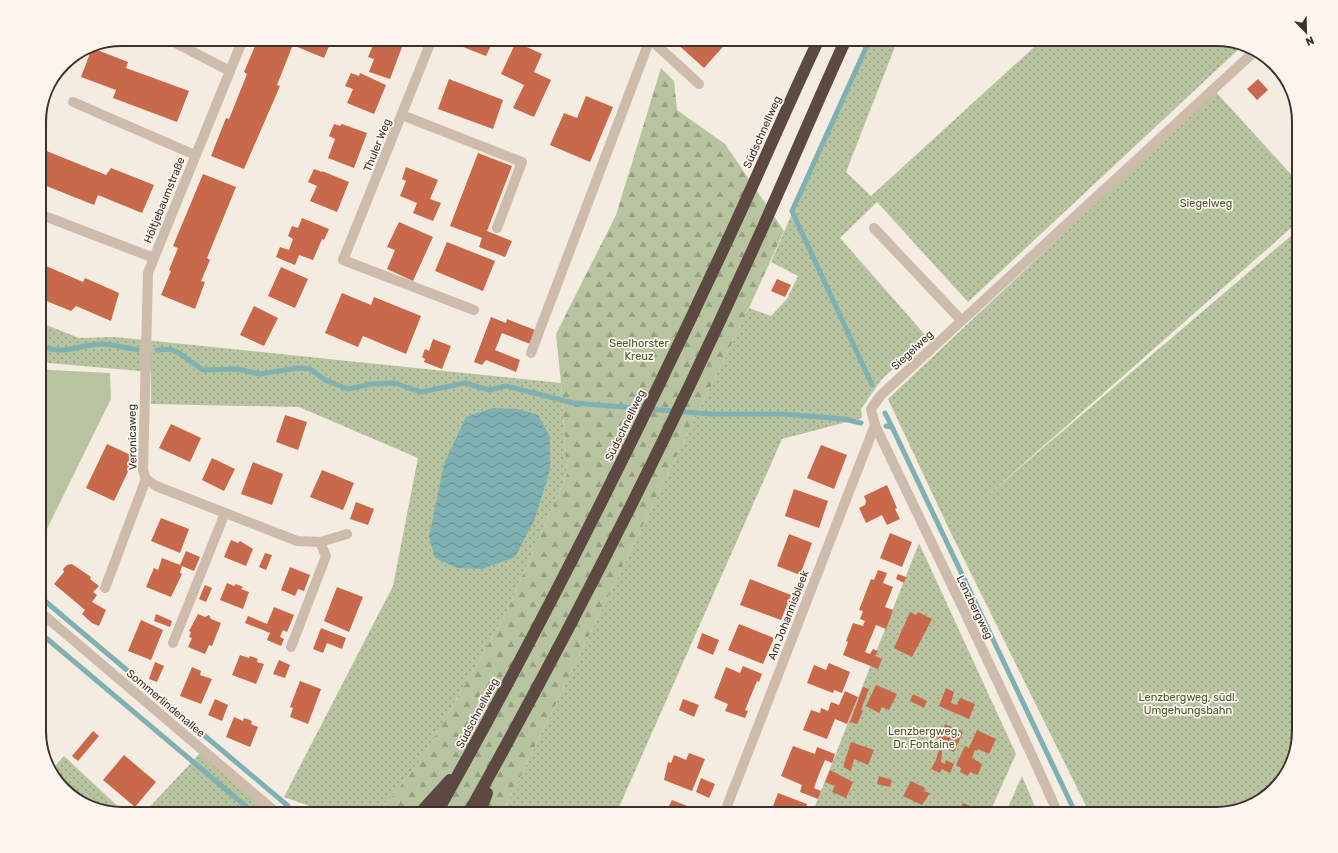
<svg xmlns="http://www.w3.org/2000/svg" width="1338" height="853" viewBox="0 0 1338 853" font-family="Rubik,sans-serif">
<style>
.grass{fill:url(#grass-dots)}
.forest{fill:url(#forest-firs)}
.park{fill:#b8c4a0}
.water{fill:url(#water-waves)}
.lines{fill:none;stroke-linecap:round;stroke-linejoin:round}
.stream{stroke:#7fb0b2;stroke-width:5}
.building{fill:#c8694b}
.minor{stroke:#cdbbac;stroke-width:10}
.highway{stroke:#5c4a42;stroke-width:12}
.labels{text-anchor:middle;stroke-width:3.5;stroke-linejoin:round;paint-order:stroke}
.street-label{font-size:11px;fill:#3b302b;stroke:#fbf5ee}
.park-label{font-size:11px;fill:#4a5a2e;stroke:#fbf5ee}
.rim{fill:none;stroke:#3b302b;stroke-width:2}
</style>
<defs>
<pattern id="grass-dots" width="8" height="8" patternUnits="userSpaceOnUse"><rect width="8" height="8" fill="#b8c4a0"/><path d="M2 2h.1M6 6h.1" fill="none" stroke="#97a083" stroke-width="1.8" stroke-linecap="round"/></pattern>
<pattern id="forest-firs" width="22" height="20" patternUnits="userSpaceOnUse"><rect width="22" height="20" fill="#b8c4a0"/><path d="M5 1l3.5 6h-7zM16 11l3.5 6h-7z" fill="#97a083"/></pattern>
<pattern id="water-waves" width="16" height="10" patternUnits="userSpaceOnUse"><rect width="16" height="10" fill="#7fb0b2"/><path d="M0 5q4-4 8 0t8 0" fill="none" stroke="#699091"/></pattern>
</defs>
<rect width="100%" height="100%" fill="#f4ebe1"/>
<g class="grass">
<polygon points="868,39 898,39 846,172 871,196 1043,39 1216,39 1241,47 968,302 877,202 840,238 927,337 882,379 861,409 862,418 782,439 616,814 502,814 749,308 771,316 787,299 798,276 771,262"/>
<polygon points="1215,91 1299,183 1299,221 981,501 1299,229 1299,731 1285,777 1257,803 1216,814 1092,814 1088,810 949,529 888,399"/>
<polygon points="39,322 79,338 115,337 561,383 567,474 506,613 425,754 395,793 375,814 332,814 284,797 393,586 418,458 299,407 151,404 151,372 49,363 39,358"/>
<polygon points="919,543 1016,754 989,814 812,814"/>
<polygon points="203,750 278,814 143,814"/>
<polygon points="64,756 126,814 76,800 50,772"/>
<polygon points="1022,776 1038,814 1005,814"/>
</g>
<polygon class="forest" points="661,68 674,81 677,110 725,144 784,231 749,308 502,814 375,814 395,793 425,754 506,613 567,474 561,383 556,334 616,215"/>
<polygon class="park" points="39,365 49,370 110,373 111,399 39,545"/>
<polygon class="water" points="493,408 518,409 538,415 550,437 550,470 534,521 515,557 482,569 457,568 435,558 429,537 444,464 466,417"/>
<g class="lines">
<g class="stream">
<polyline points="870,39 792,211 872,385"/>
<path d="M 39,344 C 61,357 77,345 100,344 C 113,344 124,347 137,350"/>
<polyline points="157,350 170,349 179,353 203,370 237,369 260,374 298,368 310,369 325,380 348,389 371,384 394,383 421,392 465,383 489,390 506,386 573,403 711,414 783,414 844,419 861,423"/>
<polyline points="885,413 892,427"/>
<polyline points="886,426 892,427 1076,814"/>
<polyline points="39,596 288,806"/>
<polyline points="39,632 255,814"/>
</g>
</g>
<g class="building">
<polygon points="195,39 214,39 211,45"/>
<polygon points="258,39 270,39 292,47 277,85 280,86 244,169 211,156 226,118 229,119 247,74 244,72"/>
<polygon points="278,39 332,39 324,58"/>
<polygon points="367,39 405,39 390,79 369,72 374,59 368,57 374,43 366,41"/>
<polygon points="461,39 494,39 486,56 458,45"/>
<polygon points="678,39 730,39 704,68 675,42"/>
<polygon points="516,42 542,54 534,72 551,80 534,117 513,108 524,85 501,74"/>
<polygon points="92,48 128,62 126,68 189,91 177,122 113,98 116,90 81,77"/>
<polygon points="58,71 59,72 44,98 45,90"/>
<polygon points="351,73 359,76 360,73 386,85 374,114 347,103 353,89 345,86"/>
<polygon points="449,79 503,100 493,129 438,109"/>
<polygon points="1258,79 1268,90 1257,100 1247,89"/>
<polygon points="586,96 613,107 590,162 550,145 564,113 577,118"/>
<polygon points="334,124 340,126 342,124 367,133 354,168 328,158 335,139 329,136"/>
<polygon points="39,148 106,175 111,168 154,185 142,213 98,195 94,205 39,183"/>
<polygon points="478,153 512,166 487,231 512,241 505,257 479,247 482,238 450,226"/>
<polygon points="406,167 438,180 430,199 441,203 433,221 413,213 417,203 400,196 406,181 402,179"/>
<polygon points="314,169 322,172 322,171 349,182 337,212 310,201 317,186 308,182"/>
<polygon points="203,174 236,187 207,258 210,260 201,281 205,282 195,309 161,295 171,271 169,270 178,248 173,246"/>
<polygon points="302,218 329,229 324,240 322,239 313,260 299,255 295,265 276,257 280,247 289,250 293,239 288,236 292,226 298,228"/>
<polygon points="399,222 433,237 413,281 387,269 395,250 387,247"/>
<polygon points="447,242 495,261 483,291 435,271"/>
<polygon points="39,263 83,282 85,278 119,293 111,321 76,306 71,311 39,298"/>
<polygon points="281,267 308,279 295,308 268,296"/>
<polygon points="777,279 791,285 785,297 771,291"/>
<polygon points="342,293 371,305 374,297 421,316 406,354 363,336 358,347 325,333"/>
<polygon points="254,306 278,318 264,346 240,335"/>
<polygon points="491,317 506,323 507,319 535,330 530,344 502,333 495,350 520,360 516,372 486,360 482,365 474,362"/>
<polygon points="433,339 451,346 442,369 424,362 425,359 422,357 425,349 429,351"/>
<polygon points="285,415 307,422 298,450 276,442"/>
<polygon points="171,424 201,438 190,462 159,448"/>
<polygon points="107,444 135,457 114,501 86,488"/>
<polygon points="821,445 847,455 834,489 807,478"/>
<polygon points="212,458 235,469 224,491 202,480"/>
<polygon points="253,462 283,474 272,505 241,494"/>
<polygon points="322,470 354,483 343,510 310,497"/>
<polygon points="887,485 897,508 895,509 900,519 887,525 882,515 866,523 859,508 865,505 866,501 864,496"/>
<polygon points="794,489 828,501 819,528 785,516"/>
<polygon points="356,502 374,509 368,525 350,519"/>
<polygon points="161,518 189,529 180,553 151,541"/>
<polygon points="890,533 912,542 902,567 880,558"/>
<polygon points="789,534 812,543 800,575 777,566"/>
<polygon points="231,540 238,543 240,541 253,549 246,566 224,557"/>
<polygon points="186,551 200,557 194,571 182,566 180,573 182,574 171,597 146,587 154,568 158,570 162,558 180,565"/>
<polygon points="265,553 272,555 266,570 259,567"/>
<polygon points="72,564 91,577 90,579 99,586 93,592 97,595 92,602 106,610 99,626 92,623 82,614 85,610 54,584 64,572 63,569 67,565"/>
<polygon points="290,567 310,575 304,591 298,589 295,596 281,590"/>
<polygon points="878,570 887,573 883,583 893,587 885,607 893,610 886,629 876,625 865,652 870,654 873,649 878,651 875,656 882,659 878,669 843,655 848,642 846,641 853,623 863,626 864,623 865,621 860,619 863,611 859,610 871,579 874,580"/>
<polygon points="898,574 906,577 904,583 896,579"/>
<polygon points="750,579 791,595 781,620 740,605"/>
<polygon points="227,583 234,586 236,584 243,587 241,589 249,592 243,609 220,600"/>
<polygon points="205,585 212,588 206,602 199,599"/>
<polygon points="337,587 363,597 349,632 324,621"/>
<polygon points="274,607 294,615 287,632 283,630 280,637 284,639 281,646 267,640 270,633 245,623 248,616 267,624"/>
<polygon points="910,612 916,615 918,612 932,619 912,657 894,648"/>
<polygon points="156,614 172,621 170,627 154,621"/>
<polygon points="198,614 205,617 209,615 211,619 221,623 212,646 209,645 205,654 188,647 192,638 189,637 191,632 189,631"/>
<polygon points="141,620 163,630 151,660 128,651"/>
<polygon points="739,624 774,638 763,664 728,650"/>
<polygon points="321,628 346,638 342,649 327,643 323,653 313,649"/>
<polygon points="702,633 719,640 713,655 697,648"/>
<polygon points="240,655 249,658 250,656 258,659 257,662 264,664 256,684 232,675"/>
<polygon points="279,660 290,665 285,678 273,674"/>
<polygon points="155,662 164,666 157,682 149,679"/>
<polygon points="829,663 850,672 842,693 834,690 833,693 807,683 814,665 826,670"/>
<polygon points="743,666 762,674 759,682 757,681 745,710 748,711 745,718 725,711 728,704 714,698 726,667 740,673"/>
<polygon points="192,667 201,671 200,675 212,679 201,704 180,696"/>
<polygon points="300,681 321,689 308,724 290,717 293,708 290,707"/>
<polygon points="876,685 897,694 889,710 882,707 879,713 866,706"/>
<polygon points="863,687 869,689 861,710 863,711 857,724 850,722"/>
<polygon points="946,688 954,692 951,703 957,705 960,698 975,704 969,719 939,706"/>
<polygon points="845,691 858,697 847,724 835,719 827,739 803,730 811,710 820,713 821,708 828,711 831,702 839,705"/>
<polygon points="913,694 927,701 924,708 910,701"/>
<polygon points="215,699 228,705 222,721 208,715"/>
<polygon points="683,699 699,705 694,717 679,710"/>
<polygon points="234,717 243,721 244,718 252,721 251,724 258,727 250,747 226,737"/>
<polygon points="945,724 963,732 954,752 947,749 949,743 935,736 938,730 942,732"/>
<polygon points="977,730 996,739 989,754 978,749 978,751 975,750 972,758 982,764 978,775 970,772 968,776 960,772 961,768 956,765 965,746 969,748"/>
<polygon points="93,731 99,736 78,761 72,756"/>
<polygon points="851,742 874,750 868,765 854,759 851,771 843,767"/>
<polygon points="793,746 815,754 817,747 835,754 832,763 825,760 819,774 814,788 821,791 818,799 800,792 802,785 781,776"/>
<polygon points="939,750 942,751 941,762 945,764 946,760 954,764 950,773 942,769 940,773 931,769 936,760"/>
<polygon points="689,753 705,759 692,791 664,780 668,762 671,763 674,755 686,760"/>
<polygon points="124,755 156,782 135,807 103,780"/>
<polygon points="830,770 853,782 846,798 832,792 835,786 825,782"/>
<polygon points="879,776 892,780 890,787 877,784"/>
<polygon points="701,778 715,784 709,798 696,792"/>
<polygon points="911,781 925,788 924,791 930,793 922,805 903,796"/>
<polygon points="778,793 807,804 803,814 770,814"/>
<polygon points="672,800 702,812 702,814 665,814"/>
<polygon points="963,803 973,807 970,814 955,814 958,806 961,807"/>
</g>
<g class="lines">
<g class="minor">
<polyline points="168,39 230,71"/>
<polyline points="432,39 343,260 474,310"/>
<polyline points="73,102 195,155"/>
<polyline points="402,115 522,162 497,228"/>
<polyline points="39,214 154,258 243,39"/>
<polyline points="874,228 961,320"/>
<polyline points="154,258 148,273 143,470 146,479 156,486 297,541 320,542 347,534"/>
<polyline points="531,353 650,39 699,84"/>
<polyline points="105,588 146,479"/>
<polyline points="39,611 278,814"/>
<polyline points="173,643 225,513"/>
<polyline points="291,647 326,556 320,542"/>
<polyline points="724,814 875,425"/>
<path d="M 1060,814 L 1056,809 C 999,680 936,553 875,425 L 871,409 L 881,395 L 1255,51"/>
</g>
<g class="highway">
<polyline points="419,814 450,780"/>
<path d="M 436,814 C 542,626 638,433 729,237 C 760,171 788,104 819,39"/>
<path d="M 468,814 C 571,630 666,441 753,249 C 785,179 814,109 846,39"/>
<polyline points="479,814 487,793"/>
</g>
</g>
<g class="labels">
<g class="street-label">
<text transform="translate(762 132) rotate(-66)" y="4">Südschnellweg</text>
<text transform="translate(377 145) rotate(-68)" y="4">Thuler Weg</text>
<text transform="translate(164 200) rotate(-68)" y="4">Höltjebaumstraße</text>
<text transform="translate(912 350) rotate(-43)" y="4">Siegelweg</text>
<text transform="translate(625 425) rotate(-64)" y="4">Südschnellweg</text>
<text transform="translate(132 437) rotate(-91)" y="4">Veronicaweg</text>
<text transform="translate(975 607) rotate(64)" y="4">Lenzbergweg</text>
<text transform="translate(788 615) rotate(-69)" y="4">Am Johannisbleek</text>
<text transform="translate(166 703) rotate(40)" y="4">Sommerlindenallee</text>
<text transform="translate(477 713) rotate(-62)" y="4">Südschnellweg</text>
</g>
<g class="park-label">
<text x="1206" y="207">Siegelweg</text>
<text x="639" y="347">Seelhorster<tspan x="639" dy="13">Kreuz</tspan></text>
<text x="1188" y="701">Lenzbergweg, südl.<tspan x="1188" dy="13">Umgehungsbahn</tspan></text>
<text x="924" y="735">Lenzbergweg,<tspan x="924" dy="13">Dr. Fontaine</tspan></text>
</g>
</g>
<path d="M0 0H1338V853H0ZM122 46H1216A76 76 0 0 1 1292 122V731A76 76 0 0 1 1216 807H122A76 76 0 0 1 46 731V122A76 76 0 0 1 122 46Z" fill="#fbf5ee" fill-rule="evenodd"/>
<path class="rim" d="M122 46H1216A76 76 0 0 1 1292 122V731A76 76 0 0 1 1216 807H122A76 76 0 0 1 46 731V122A76 76 0 0 1 122 46Z"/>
<g transform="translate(1306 32) rotate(157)" stroke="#fbf5ee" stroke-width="3" paint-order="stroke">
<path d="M0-3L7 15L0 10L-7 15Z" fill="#3b302b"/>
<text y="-6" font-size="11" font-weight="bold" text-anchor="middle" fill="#3b302b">N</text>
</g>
</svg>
